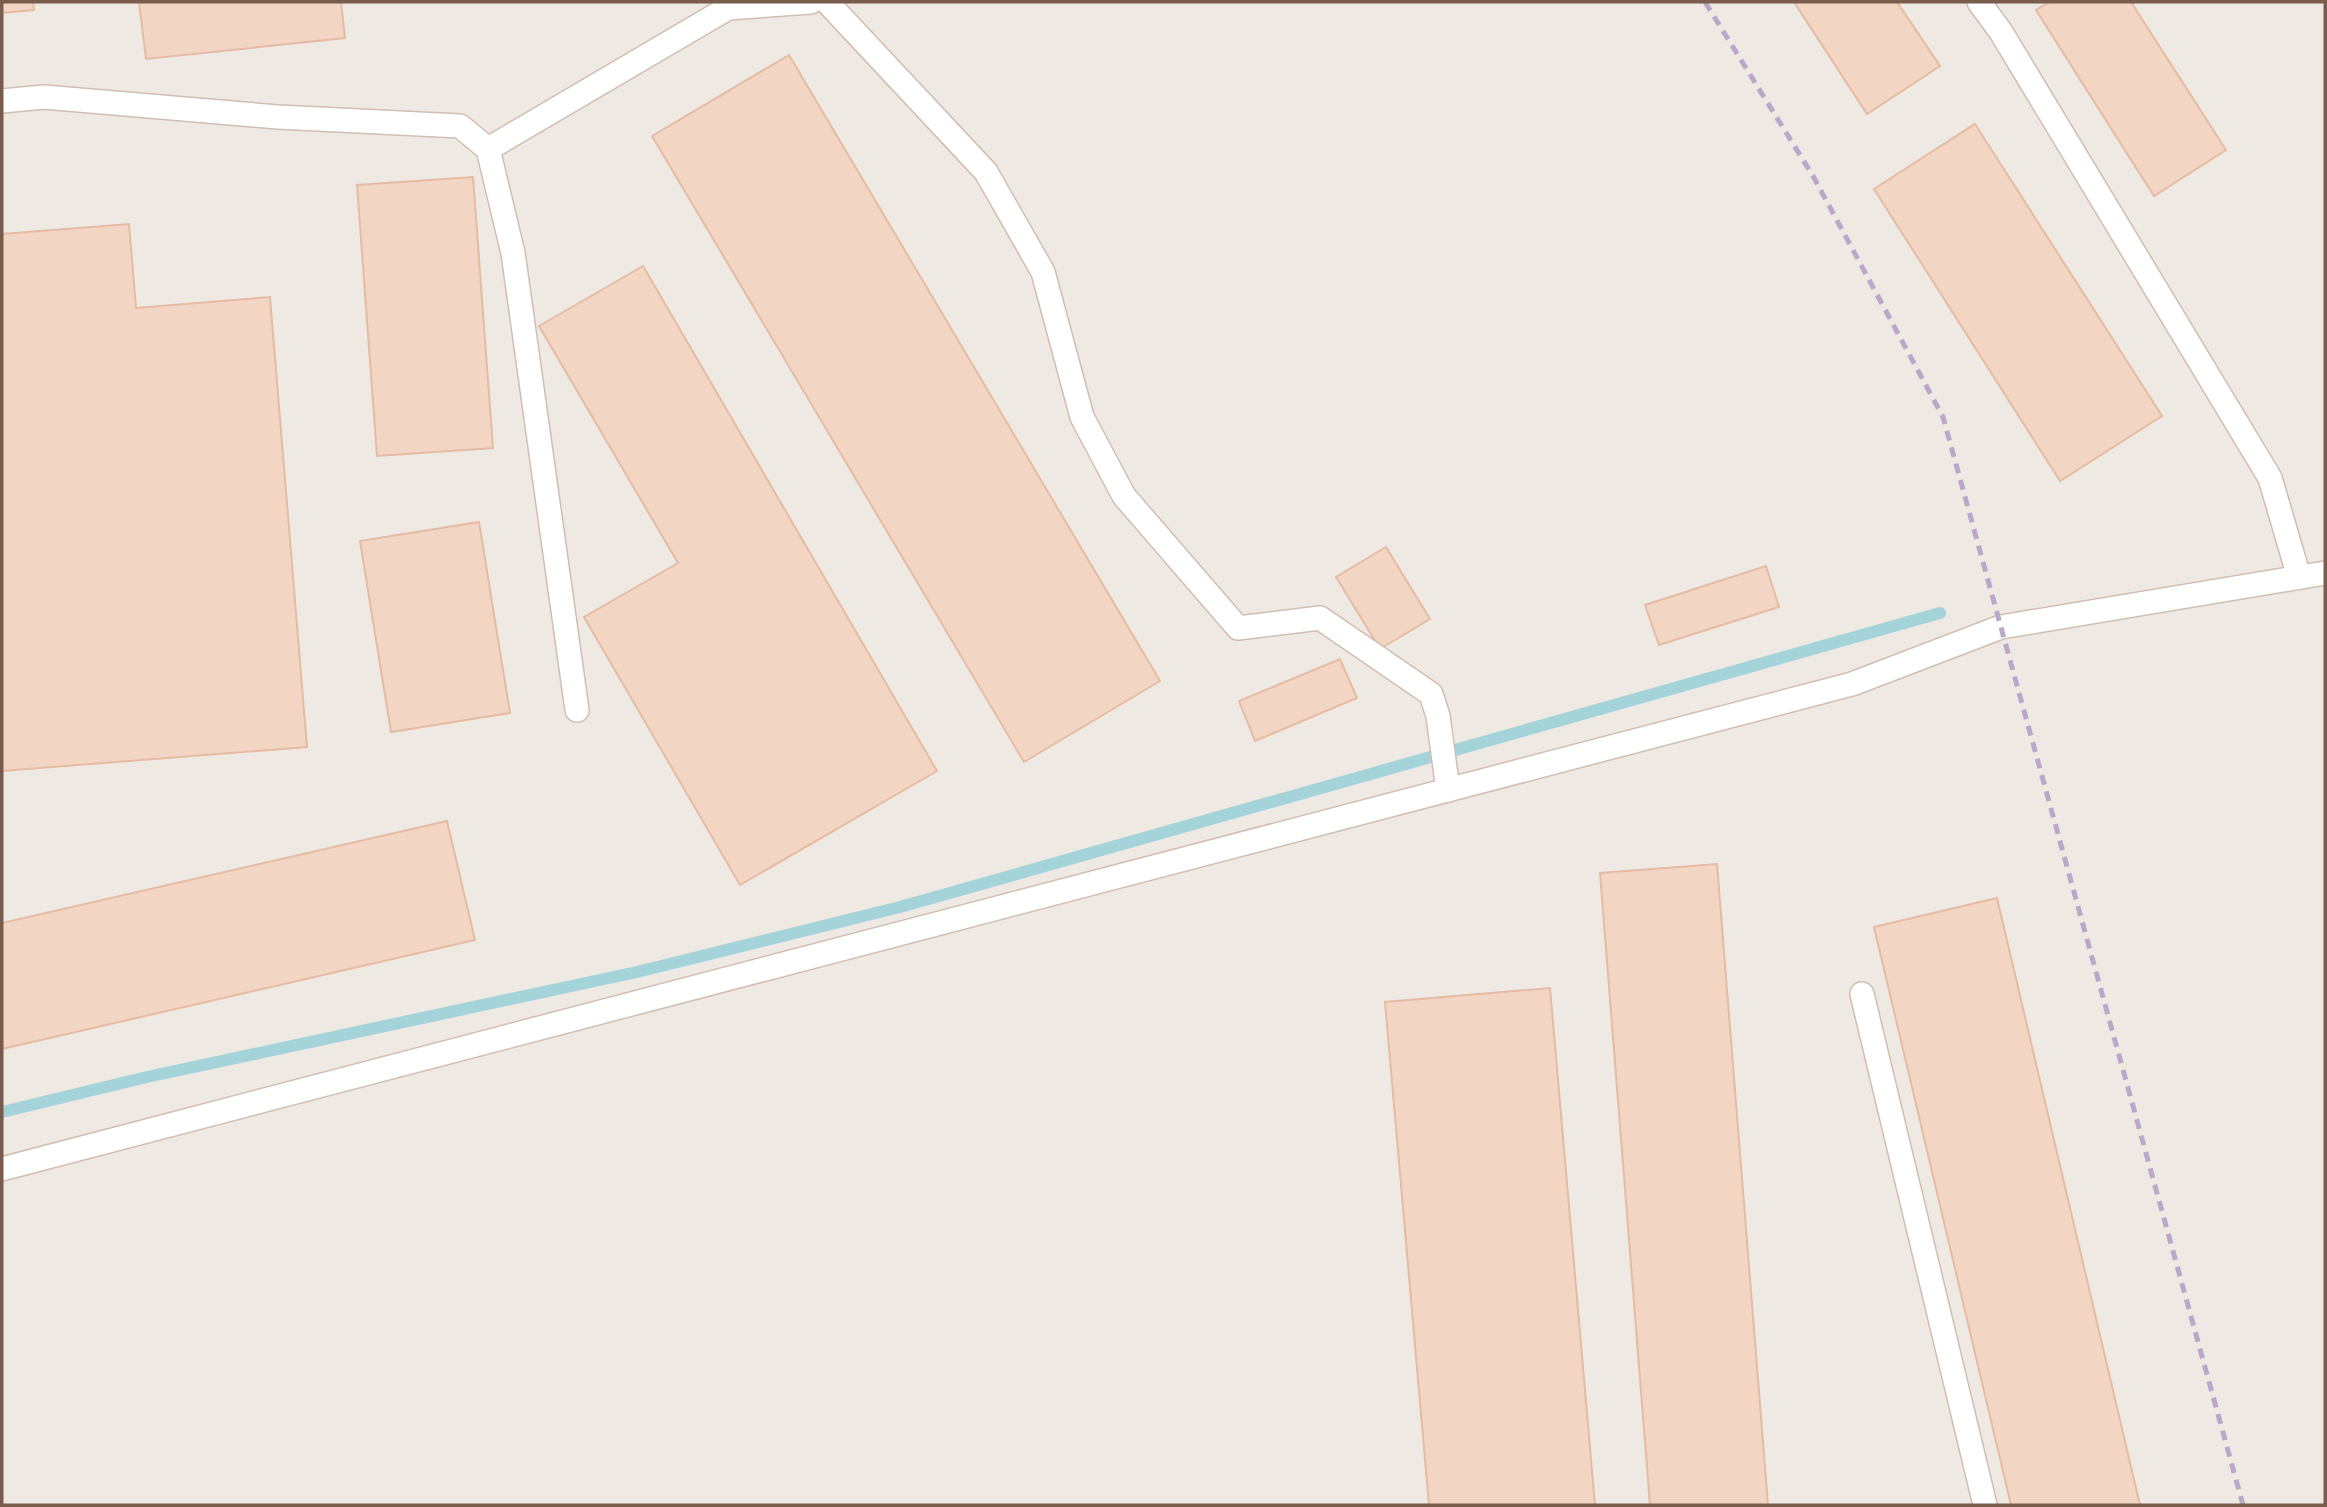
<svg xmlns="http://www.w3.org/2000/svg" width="2327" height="1507" viewBox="0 0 2327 1507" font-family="'Fira Sans',sans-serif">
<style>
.industrial{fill:#efe9e4}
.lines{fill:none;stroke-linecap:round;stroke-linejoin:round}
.stream{stroke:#a5d3da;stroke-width:12}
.building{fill:#f3d5c3;stroke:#e6bba3;stroke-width:2}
.lane-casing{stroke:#d1beb0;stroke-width:26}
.lane{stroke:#fff;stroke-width:23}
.rail{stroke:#b9a8c9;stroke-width:5;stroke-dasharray:10 7;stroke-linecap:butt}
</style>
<rect width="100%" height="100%" fill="#fdf6ec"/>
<rect class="industrial" x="2" y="2" width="2323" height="1503"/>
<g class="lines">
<polyline class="stream" points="2,1112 147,1077 637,972 900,907 1940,613"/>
</g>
<g class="building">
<polygon points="2,2 33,2 34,10 2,13"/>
<polygon points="139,2 341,2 345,38 146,59"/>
<polygon points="1794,2 1897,2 1940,66 1867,114"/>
<polygon points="2049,2 2131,2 2226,150 2154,196 2036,10"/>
<polygon points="789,55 1160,681 1024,762 652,136"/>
<polygon points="1975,124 2162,416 2060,481 1874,189"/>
<polygon points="473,177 493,448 377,456 357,185"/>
<polygon points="129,224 136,308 270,297 307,747 2,771 2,234"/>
<polygon points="643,266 937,771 740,885 584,617 678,563 539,326"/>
<polygon points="479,522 510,713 391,732 360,541"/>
<polygon points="1386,547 1430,619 1380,649 1336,577"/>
<polygon points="1766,566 1779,607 1659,645 1645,605"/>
<polygon points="1340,659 1357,698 1255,741 1239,701"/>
<polygon points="447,821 475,940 2,1049 2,923"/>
<polygon points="1717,864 1768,1505 1650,1505 1600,873"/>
<polygon points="1997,898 2140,1505 2011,1505 1874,927"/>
<polygon points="1550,988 1595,1505 1429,1505 1385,1002"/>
</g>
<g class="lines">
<g class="lane-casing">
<g id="lane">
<polyline points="827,2 986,172 1043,272 1082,417 1124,496 1238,628 1320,618 1431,694 1438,716 1448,790"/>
<polyline points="1979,2 2001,32 2270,478 2299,577"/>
<polyline points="2,101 44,97 278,117 460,126 488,149 513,253 577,710"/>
<polyline points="488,149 728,8 811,2"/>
<polyline points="1862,994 1985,1505"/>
<polyline points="2,1169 1852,684 2001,627 2325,573"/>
</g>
</g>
<use href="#lane" class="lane"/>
<polyline class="rail" points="1705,2 1813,176 1943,417 2243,1505"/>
</g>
<rect width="2327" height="1507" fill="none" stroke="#7a5c4d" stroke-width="7"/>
</svg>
